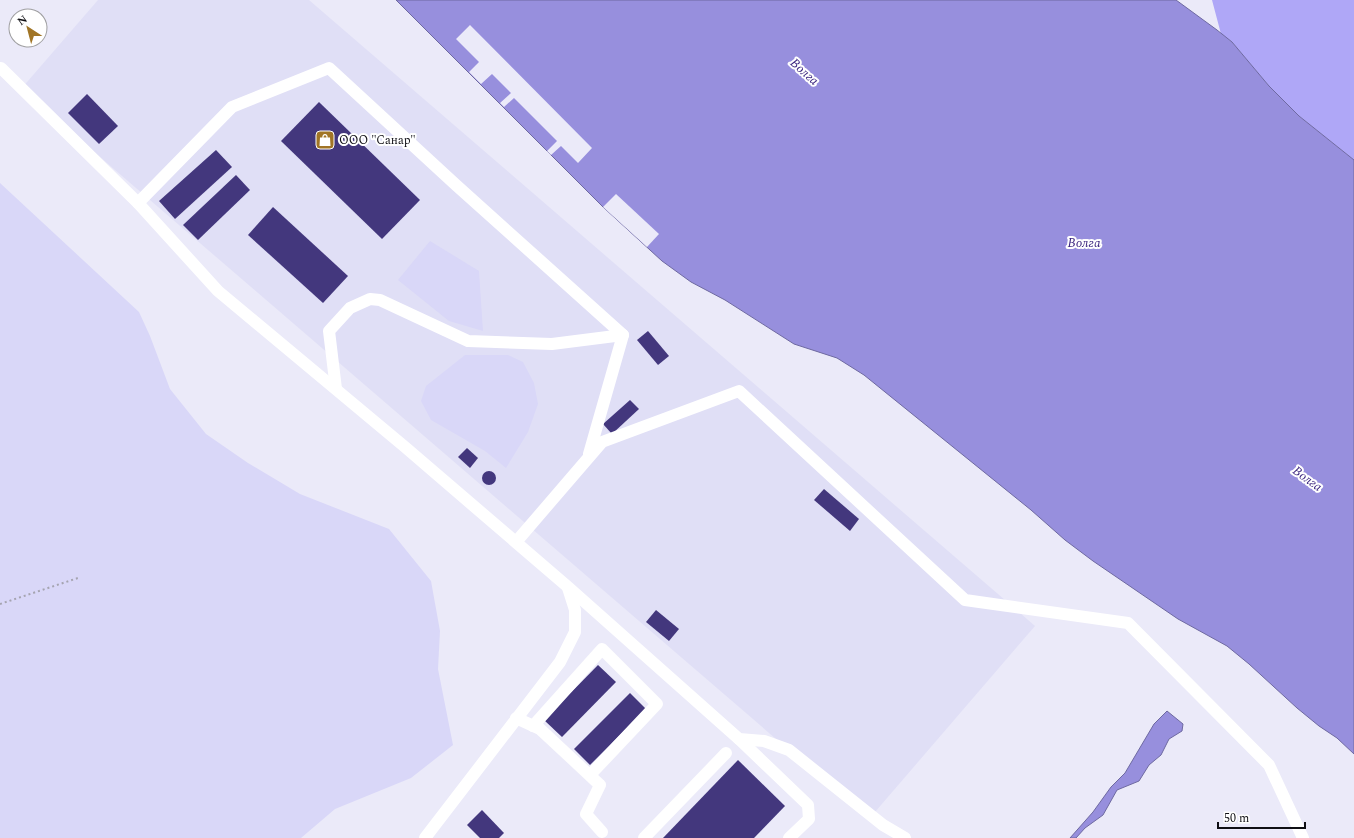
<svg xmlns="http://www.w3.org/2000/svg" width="1354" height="838" viewBox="0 0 1354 838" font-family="Spectral,serif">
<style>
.built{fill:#e0dff6}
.green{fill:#d9d7f8}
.forest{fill:#afa7f7}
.water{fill:#978fdd;stroke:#6e69a1}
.pier{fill:#ebeaf9}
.building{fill:#43377d}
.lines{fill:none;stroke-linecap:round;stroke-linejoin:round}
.path{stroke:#a5a4b0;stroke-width:2;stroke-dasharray:2 3;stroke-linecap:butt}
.minor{stroke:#fff;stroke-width:12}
.labels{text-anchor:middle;stroke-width:4;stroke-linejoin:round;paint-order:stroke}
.poi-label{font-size:12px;fill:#0f0f14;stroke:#fff;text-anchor:start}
.water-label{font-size:13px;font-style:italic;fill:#3b257f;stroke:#fff}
</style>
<rect width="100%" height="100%" fill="#ebeaf9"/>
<polygon class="built" points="98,0 309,0 1035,626 869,819 21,89"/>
<g class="green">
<polygon points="0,183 139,312 150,336 170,389 206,434 248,463 300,494 389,529 431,581 440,631 438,669 453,745 411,778 335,809 301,838 0,838"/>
<polygon points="430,241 479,271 483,331 449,321 398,280"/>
<polygon points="465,355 508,355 523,362 534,383 538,404 528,432 506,468 485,451 431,420 421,401 426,386"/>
</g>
<polygon class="forest" points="1212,0 1354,0 1354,160 1299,116 1269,86 1232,42 1221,34"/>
<g class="water">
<polygon points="396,0 1176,0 1217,30 1232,42 1269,86 1299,116 1354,160 1354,754 1337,738 1319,726 1297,708 1249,664 1227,646 1178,619 1093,561 1065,540 1031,510 864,375 837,358 794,344 725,300 691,282 662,261 603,207"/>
<polygon points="1167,711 1183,724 1182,731 1169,739 1161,755 1149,765 1139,781 1117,790 1103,815 1085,828 1076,838 1070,838 1093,812 1111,787 1125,773 1154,724"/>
</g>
<g class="pier">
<polygon points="470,25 592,148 578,163 561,146 551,155 547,151 557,141 514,98 504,107 500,103 511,93 492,74 481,84 469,72 479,62 456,39"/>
<polygon points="616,194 659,234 647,247 603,207"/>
</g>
<g class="building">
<polygon points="87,94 118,126 99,144 68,113"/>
<polygon points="319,102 420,200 382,239 281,141"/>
<polygon points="216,150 232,167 175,219 159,201"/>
<polygon points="236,175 250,190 198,240 183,225"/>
<polygon points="273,207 348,276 323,303 248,235"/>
<polygon points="648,331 669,356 658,365 637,340"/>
<polygon points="630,400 639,409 612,434 603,424"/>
<polygon points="467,448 478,458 470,468 458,457"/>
<circle cx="489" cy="478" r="7"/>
<polygon points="824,489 859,519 850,531 814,500"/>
<polygon points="656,610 679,629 669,641 646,622"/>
<polygon points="598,665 616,682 562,737 544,720"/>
<polygon points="630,693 646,709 590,765 574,749"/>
<polygon points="738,760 785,806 754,838 663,838"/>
<polygon points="482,810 504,833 499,838 480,838 467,825"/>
</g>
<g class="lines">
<polyline class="path" points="0,604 78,578"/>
<g class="minor">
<polyline points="1,68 138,203 218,291 405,447 568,587 739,739 764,741 789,750 883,825 905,838"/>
<polyline points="138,203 232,107 329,68 456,185 623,335 589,454"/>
<polyline points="336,389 329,331 350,308 370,299 380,300 468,341 552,344 623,335"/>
<polyline points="516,542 602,442 739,391 965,600 1128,623 1269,765 1303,838"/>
<polyline points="516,718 540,729 600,785 586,814 602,832"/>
<polyline points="533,726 602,649 657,704 590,775"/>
<polyline points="739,739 808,805 809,819 789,838"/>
<polyline points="425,838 560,662 575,632 575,610 568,588"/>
<polyline points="644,838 726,753"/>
</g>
</g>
<defs>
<g id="shop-square" transform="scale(1)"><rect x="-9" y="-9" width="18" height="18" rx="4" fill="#a17526" stroke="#fff"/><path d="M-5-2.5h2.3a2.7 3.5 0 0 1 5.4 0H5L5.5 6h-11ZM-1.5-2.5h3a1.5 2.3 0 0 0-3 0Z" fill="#fff"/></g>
</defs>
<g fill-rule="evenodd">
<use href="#shop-square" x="325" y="140"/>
</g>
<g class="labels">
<g class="poi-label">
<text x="339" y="144">ООО "Санар"</text>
</g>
<g class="water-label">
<text transform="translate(805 71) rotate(42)" y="5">Волга</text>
<text x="1084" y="247">Волга</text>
<text transform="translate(1308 478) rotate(36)" y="5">Волга</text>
</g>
</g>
<g transform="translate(28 28) rotate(324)"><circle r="19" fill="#ffffff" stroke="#9f9fa1"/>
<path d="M0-3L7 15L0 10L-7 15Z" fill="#a17526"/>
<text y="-6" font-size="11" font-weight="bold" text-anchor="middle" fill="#0f0f14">N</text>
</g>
<path d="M1218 822v6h87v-6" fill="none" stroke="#0f0f14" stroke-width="2"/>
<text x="1224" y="822" font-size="12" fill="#0f0f14" stroke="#ffffff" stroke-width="3" paint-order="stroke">50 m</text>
</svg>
